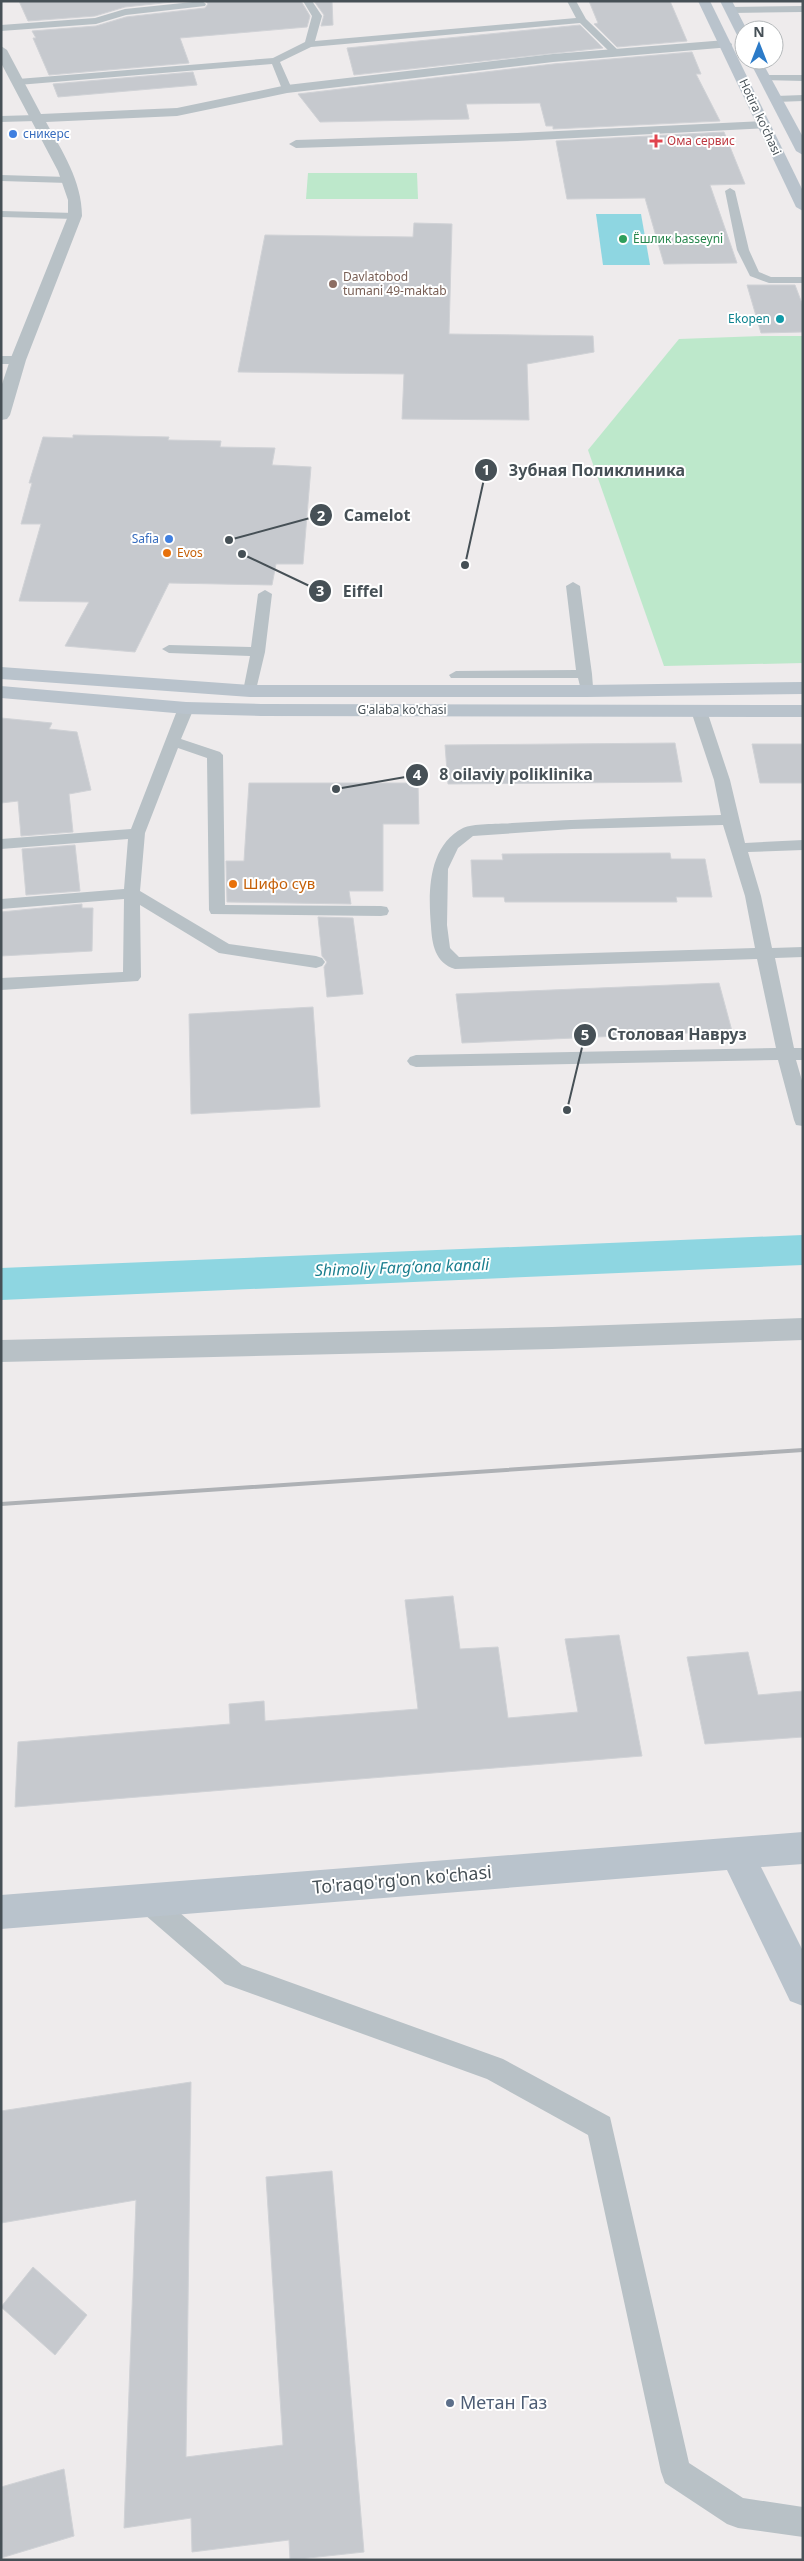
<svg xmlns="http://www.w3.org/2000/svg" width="804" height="2561" viewBox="0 0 804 2561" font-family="'Noto Sans',sans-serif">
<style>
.green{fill:#bde8cb}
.water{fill:#8ed6e1}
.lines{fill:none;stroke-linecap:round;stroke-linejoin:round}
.canal{fill:#8ed6e1;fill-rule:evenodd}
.building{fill:#c6c9ce;stroke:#d0d2d6}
.lane{fill:#b8c1c6;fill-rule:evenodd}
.street{fill:#b8c1c6;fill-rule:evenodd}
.secondary{fill:#b9c3cc;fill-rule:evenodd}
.rail{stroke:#aeb1b5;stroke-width:4}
.shop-dot{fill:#3f7fe0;stroke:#fff;stroke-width:2}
.health-dot{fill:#e0444e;stroke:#fff;stroke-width:2}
.leisure-dot{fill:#2e9e5b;stroke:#fff;stroke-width:2}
.education-dot{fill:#8d6e63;stroke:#fff;stroke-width:2}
.culture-dot{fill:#0f9aa8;stroke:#fff;stroke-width:2}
.food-dot{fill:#e8710a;stroke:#fff;stroke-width:2}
.service-dot{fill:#5c6f8a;stroke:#fff;stroke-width:2}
.labels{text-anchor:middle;stroke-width:4;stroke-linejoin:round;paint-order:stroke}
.far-street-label{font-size:12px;fill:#465056;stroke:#fff}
.far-shop-label{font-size:12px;fill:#366cbe;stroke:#fff;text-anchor:start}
.far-health-label{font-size:12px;fill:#be3a42;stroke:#fff;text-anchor:start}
.far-leisure-label{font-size:12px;fill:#27864d;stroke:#fff;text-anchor:start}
.far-education-label{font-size:12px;fill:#785e54;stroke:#fff;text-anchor:start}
.far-culture-label{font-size:12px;fill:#0d838f;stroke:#fff;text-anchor:end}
.far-food-label{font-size:12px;fill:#c56008;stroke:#fff;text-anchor:start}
.food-label{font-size:15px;fill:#c56008;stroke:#fff;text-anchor:start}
.water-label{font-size:16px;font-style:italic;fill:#1a7e8e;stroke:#fff}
.near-street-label{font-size:18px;fill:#465056;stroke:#fff}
.near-service-label{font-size:18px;fill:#4e5e75;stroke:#fff;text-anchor:start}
.leader{fill:none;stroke:#465056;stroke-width:2}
.callout-dot{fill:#465056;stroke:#fff;stroke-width:2}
.mark-label{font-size:15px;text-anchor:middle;font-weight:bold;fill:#fff}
.callout-label{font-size:16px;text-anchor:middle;font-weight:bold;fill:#465056;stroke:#fff;stroke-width:4;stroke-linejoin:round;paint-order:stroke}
</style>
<rect width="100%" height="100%" fill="#eeebec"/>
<g class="green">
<polygon points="308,173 417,173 418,199 306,199"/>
<polygon points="761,336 803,336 803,663 664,666 588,450 679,339"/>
</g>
<polygon class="water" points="596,214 641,214 650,265 603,265"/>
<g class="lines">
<polygon class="canal" points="803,1235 803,1265 1,1300 1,1268"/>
</g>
<g class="building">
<polygon points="19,1 181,1 125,7 95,16 28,21"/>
<polygon points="205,1 301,1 310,16 307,27 180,38 189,63 49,75 33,38 36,38 32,31 96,26 126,17 205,8 208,4"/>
<polygon points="314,1 332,1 333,25 321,26 324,15"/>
<polygon points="589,1 670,1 687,41 617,47 594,24 598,23"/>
<polygon points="580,25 603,48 354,75 347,48"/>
<polygon points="692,52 701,74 696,74 720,121 553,129 553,126 546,126 540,103 466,104 469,119 320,122 298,94 553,64"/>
<polygon points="193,72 197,85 58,97 53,84"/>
<polygon points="724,132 745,184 710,185 737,263 664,264 645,198 567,199 556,141"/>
<polygon points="414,223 452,224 449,334 593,336 594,352 527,364 529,420 402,419 404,374 238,372 265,235 413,237"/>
<polygon points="747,285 795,285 803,306 803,332 761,333"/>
<polygon points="73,435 169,437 168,440 221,441 220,447 275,448 272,465 311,467 303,564 276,564 272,585 169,583 135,652 65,646 89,602 19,601 41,524 21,524 32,483 29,483 43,437 73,438"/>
<polygon points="1,718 52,723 49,729 77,732 91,790 69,794 73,832 21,836 18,801 1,803"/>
<polygon points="675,743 682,782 448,784 445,745"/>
<polygon points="752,744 803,744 803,783 760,783"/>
<polygon points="249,783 418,783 419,824 383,824 383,891 349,891 351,904 227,902 226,861 244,861"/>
<polygon points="75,845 80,891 26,895 22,849"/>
<polygon points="670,853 671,859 705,859 712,897 676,897 677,902 505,902 504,897 473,897 471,860 503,860 502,854"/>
<polygon points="82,904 82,908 93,908 92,951 1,956 1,912"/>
<polygon points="318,917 353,918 363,994 327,997 324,967 327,962 322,956"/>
<polygon points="719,983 732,1031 462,1043 456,994"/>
<polygon points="313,1007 320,1107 191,1114 189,1014"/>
<polygon points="453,1596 460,1649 498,1647 508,1718 578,1712 565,1639 619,1635 642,1756 15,1807 18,1742 230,1724 229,1704 264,1701 265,1721 418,1709 405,1600"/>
<polygon points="748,1652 758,1695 803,1691 803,1737 705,1744 687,1657"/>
<polygon points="191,2082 186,2457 283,2445 266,2177 332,2171 364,2552 290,2560 289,2540 192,2552 191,2518 124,2528 136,2200 1,2223 1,2111"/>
<polygon points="33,2267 87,2315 55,2355 1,2307"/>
<polygon points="64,2469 74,2536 1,2558 1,2487"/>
</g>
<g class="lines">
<g class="lane">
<polygon points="202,1 206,4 205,6 126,15 96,24 1,31 1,25 95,18 125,9"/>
<polygon points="303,1 312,1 322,16 315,41 576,18 567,1 576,1 586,19 622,54 614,56 580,23 311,47 280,62 292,89 287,92 282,89 272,64 18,85 13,82 18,79 273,58 305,42 312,16"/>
<polygon points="803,6 803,12 731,13 727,10 731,7"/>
<polygon points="765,75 803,75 803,81 762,80 762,76"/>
<polygon points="803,95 803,101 776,102 771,99 776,96"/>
<polygon points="1,116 36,115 41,118 36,121 1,122"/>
<polygon points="1,175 68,177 73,180 68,183 1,181"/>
<polygon points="730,188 735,191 749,250 759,272 771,277 803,277 803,283 769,283 750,276 737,250 725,191"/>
<polygon points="1,211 75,213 80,216 75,219 1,217"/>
<polygon points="1,356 18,356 24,360 18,364 1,364"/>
<polygon points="573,582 580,586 592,674 593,687 591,690 581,690 578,678 451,678 449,675 456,671 576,670 566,586"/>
<polygon points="265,590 272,594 265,652 255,694 250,695 243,691 250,656 169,653 162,649 169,645 251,647 258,594"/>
<polygon points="186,703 194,708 181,739 220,752 223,755 225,905 381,906 387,907 389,911 387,915 381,916 211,914 209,910 207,758 178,748 145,833 140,891 229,944 316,956 322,958 325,962 322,966 316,968 219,953 140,905 141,977 138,981 1,990 1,978 123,972 124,899 1,909 1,899 124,889 128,839 1,849 1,839 131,829 178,708"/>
<path d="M 699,706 L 707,711 L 730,780 L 745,843 L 803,840 L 803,850 L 748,852 L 761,896 L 772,948 L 803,947 L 803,957 L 775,958 L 794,1048 L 803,1048 L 803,1060 L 796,1060 L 803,1084 L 803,1126 L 796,1125 L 794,1120 L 778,1060 L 416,1067 L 410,1065 L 407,1061 L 410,1057 L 416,1055 L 776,1048 L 757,959 L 455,969 C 435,963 432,944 431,926 C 428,892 428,846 463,828 C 473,823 500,824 512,823 C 582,819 651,817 721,815 L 714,780 L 691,711 ZM 723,825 L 745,896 L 755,948 L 459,957 L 450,948 L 447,925 L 448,869 L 458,848 L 473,836 L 572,829 Z"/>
<polygon points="146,1888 155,1892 242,1965 503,2059 610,2117 689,2463 743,2498 803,2507 803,2537 738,2528 727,2524 665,2483 661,2472 588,2135 487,2079 225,1984 137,1908 133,1900 137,1892"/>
</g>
<g class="street">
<path d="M 726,40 L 732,44 L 731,47 L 553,62 L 287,93 L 177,116 L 46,122 C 62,151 82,181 82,216 L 26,360 L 10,415 L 7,419 L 1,420 L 1,387 L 10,360 L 68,216 L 68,200 L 58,171 L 1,63 L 1,46 L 7,50 L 41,114 L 177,108 L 287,85 L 553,54 Z"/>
<polygon points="764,121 769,122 771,125 769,128 517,141 296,148 289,144 296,140 517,133"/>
<polygon points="803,1318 803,1340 552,1349 1,1362 1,1340 552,1327"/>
</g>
<g class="secondary">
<polygon points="698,1 710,1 803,191 803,211 796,207"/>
<polygon points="720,1 732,1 747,30 744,30 744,41 738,37"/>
<polygon points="749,60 761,60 803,137 803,155 796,151"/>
<polygon points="1,667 250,685 587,685 803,682 803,694 587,697 250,697 1,679"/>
<polygon points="1,686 186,702 261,704 803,705 803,717 261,716 186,714 1,698"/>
<polygon points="803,1832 803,1864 761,1867 803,1951 803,2006 790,2001 727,1870 1,1929 1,1895"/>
</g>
<polyline class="rail" points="1,1504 803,1450"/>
</g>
<g class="shop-dot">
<circle cx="13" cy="134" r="5"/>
<circle cx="169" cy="539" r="5"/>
</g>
<path class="health-dot" d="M653.5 133.5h5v5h5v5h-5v5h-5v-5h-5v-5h5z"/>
<circle class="leisure-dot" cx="623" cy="239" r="5"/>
<circle class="education-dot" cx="333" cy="284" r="5"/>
<circle class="culture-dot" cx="780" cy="319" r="5"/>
<g class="food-dot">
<circle cx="167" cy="553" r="5"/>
<circle cx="233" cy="884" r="5"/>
</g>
<circle class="service-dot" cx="450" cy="2403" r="5"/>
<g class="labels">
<g class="far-street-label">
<text transform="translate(760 117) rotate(65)" y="4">Hotira ko'chasi</text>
<text x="402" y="714">G'alaba ko'chasi</text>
</g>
<g class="far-shop-label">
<text x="23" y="138">сникерс</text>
<text x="159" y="543" text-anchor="end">Safia</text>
</g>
<g class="far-health-label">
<text x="667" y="145">Ома сервис</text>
</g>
<g class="far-leisure-label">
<text x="633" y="243">Ёшлик basseyni</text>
</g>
<g class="far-education-label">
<text x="343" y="281">Davlatobod<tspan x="343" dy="14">tumani 49-maktab</tspan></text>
</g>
<g class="far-culture-label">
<text x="770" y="323">Ekopen</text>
</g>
<g class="far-food-label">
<text x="177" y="557">Evos</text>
</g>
<g class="food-label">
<text x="243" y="889">Шифо сув</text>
</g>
<g class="water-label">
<text transform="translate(402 1267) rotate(-2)" y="6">Shimoliy Fargʻona kanali</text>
</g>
<g class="near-street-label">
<text transform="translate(402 1880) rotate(-5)" y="6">To'raqo'rg'on ko'chasi</text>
</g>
<g class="near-service-label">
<text x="460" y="2409">Метан Газ</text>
</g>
</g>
<path class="leader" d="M465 565L486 470M229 540L321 515M242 554L320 591M336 789L417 775M567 1110L585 1035"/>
<g class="callout-dot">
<circle cx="465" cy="565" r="5"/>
<circle cx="229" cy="540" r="5"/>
<circle cx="242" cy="554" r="5"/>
<circle cx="336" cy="789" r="5"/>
<circle cx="567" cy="1110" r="5"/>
<circle cx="486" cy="470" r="12"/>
<circle cx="321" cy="515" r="12"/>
<circle cx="320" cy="591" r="12"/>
<circle cx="417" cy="775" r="12"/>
<circle cx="585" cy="1035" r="12"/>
</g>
<g class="mark-label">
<text x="486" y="475">1</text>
<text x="321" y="521">2</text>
<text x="320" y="596">3</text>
<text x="417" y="780">4</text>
<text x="585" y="1040">5</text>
</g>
<g class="callout-label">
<text x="597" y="476">Зубная Поликлиника</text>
<text x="377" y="521">Camelot</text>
<text x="363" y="597">Eiffel</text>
<text x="516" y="780">8 oilaviy poliklinika</text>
<text x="677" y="1040">Столовая Навруз</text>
</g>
<rect width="804" height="2561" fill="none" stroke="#465056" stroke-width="5"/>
<g transform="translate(759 45)"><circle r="24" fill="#ffffff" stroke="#b5b9bb"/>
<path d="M0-4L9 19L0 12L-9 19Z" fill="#2c7bc8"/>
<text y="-8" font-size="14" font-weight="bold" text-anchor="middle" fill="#465056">N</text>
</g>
</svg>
